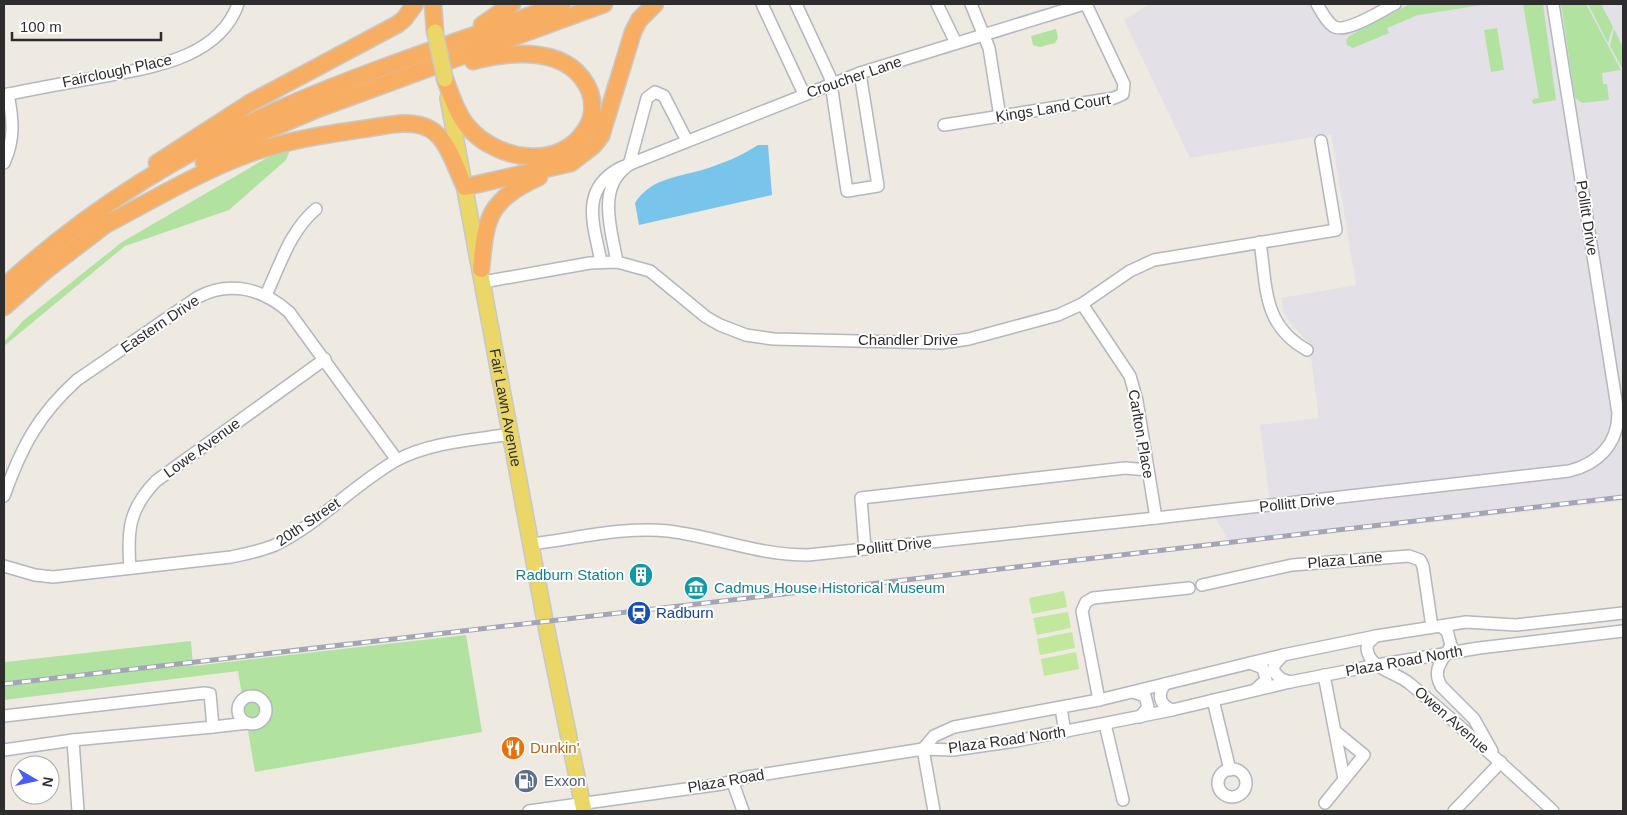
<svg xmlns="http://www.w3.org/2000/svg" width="1627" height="815" viewBox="0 0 1627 815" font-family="Arial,sans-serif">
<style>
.industrial{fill:#e3e1e7}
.green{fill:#b1e2a0}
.pitch{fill:#c2e89d}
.water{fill:#79c4ea}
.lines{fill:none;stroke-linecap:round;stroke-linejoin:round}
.minor-casing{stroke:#b4b6c0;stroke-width:14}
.major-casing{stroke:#c8c8c8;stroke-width:18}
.highway-casing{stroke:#c8c8c8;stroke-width:19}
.minor{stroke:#fff;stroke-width:11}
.major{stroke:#ebd768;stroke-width:15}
.highway{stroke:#f8ae62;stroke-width:16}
.rail-casing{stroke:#a3a5b7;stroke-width:5}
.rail{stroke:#fff;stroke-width:3;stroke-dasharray:9;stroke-linecap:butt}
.major-bridge-casing{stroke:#c8c8c8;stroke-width:18;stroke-linecap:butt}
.major-bridge{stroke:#ebd768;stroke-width:15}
.labels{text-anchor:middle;stroke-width:4;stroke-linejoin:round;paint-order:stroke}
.street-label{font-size:15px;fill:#2d2d2d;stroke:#fff}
.culture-label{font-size:15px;fill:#0d838f;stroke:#fff;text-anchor:end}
.transit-label{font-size:15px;fill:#164399;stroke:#fff;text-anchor:start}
.food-label{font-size:15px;fill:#c56008;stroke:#fff;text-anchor:start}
.service-label{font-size:15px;fill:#4e5e75;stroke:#fff;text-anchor:start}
</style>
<rect width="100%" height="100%" fill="#eee9e1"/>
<polygon class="industrial" points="1150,4 1317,4 1339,28 1389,4 1623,4 1623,501 1231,545 1212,512 1270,505 1260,425 1319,418 1309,343 1290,323 1283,311 1281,298 1356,285 1331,134 1190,158 1124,20"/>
<g class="green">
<polygon points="1410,4 1489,4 1418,15 1387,28 1389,33 1353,48 1347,45 1346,41 1349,36"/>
<polygon points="1523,4 1543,4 1556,100 1534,104 1532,102 1533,99 1539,98"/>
<polygon points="1561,4 1586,4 1621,70 1602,73 1603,84 1607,84 1609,100 1582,103 1575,98"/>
<polygon points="1588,4 1601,4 1613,27 1608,43"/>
<polygon points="1497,28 1504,70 1491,72 1484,30"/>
<polygon points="1056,29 1058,38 1055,43 1040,47 1033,45 1031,36"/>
<polygon points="1614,29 1623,47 1623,70 1610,46"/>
<polygon points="291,147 286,160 229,210 125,246 4,346 4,342 23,321 122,242 270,156"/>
<polygon points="466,635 482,732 255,772 238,671 4,700 4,661 6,662 191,641 193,666"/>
</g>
<g class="pitch">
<polygon points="1064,591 1067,607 1032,614 1029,598"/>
<polygon points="1068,612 1071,628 1037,635 1033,618"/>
<polygon points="1072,632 1075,648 1040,655 1037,639"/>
<polygon points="1076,652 1079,669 1044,676 1041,659"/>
</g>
<path class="water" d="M 758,145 L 768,145 L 772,195 L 639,225 L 635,203 C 650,179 677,177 702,170 C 722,164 741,156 758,145 Z"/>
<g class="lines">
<g class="minor-casing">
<g id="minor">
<polyline points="762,4 804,94"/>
<polyline points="796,4 830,77 847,191 878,186 860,73"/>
<polyline points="937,4 956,43"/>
<polyline points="971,4 989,48 1000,117"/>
<path d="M 1317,4 C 1321,11 1326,21 1333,26 C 1345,35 1382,10 1395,4"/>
<path d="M 4,95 C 34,89 64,83 95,78 C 145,68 218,61 238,4"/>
<polyline points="944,125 1114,98 1123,94 1124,84 1086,4"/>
<path d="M 4,163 C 15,139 13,119 8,94"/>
<polyline points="629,165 647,98 655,92 664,96 687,141"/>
<path d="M 1260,242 C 1267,287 1262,325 1307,350"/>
<path d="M 601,262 C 594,225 579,190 620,168 L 860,73 L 1084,4"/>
<path d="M 617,262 C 612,233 597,190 625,168"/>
<polyline points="483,282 590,263 617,262 650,271 706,317 720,325 746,335 773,339 941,343 969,339 1058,315 1082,304 1130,271 1154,260 1336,230 1321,141"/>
<path d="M 266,295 C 280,265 290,231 316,209"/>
<polyline points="1082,304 1130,376 1137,401 1156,518"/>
<path d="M 4,496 C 21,448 38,415 77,380 L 198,297 C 230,280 263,289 289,312 L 397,460"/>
<path d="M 531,544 C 574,539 625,526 668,531 C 717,537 757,555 808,555 L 1156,518 L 1569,471 C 1598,464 1618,444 1618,413 L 1553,4"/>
<polyline points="865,549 861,498 1125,468 1148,470"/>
<path d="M 4,566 L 35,575 L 53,577 L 231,557 C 246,554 261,551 275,545 C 319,524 354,484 397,460 C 430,442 474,440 511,434"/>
<path d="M 130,568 C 127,530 129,509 156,481 L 325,359"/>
<polyline points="1202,585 1292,565 1409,556 1420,560 1423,566 1432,627"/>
<path d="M 1440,626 L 1447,631 L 1451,645 C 1444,660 1431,668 1441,686 L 1474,719 L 1492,751"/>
<path d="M 1376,636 L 1368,643 L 1367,648 C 1368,668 1395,672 1409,683 C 1458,724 1506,767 1553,811"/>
<polyline points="1283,655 1274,665 1274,672 1281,679 1290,682"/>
<polyline points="1250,663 1263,668 1266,680 1256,689"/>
<polyline points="1324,675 1344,779"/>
<path d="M 1165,684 C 1157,695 1159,704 1172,710"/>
<polyline points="1133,692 1145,696 1148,707 1140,717"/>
<circle cx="252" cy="710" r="14"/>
<polyline points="1099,700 1082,611 1086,602 1093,598 1189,588"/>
<polyline points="1213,700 1230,770"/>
<polyline points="1061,708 1065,732"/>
<polyline points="4,716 204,693 210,694 213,727 73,740 4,750"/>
<polyline points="1105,724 1123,800"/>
<polyline points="213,727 248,723"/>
<polyline points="73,740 78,811"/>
<polyline points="923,749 934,736 954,727 1099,700 1283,655 1376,636 1466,622 1516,625 1623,613"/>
<polyline points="923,749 934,811"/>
<circle cx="1232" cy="783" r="14"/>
<polyline points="732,780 743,811"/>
<polyline points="1325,803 1364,755 1336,732"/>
<polyline points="529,811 722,784 747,777 923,749 953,750 1016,741 1172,710 1290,682 1377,665 1479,648 1623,631"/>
<polyline points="1454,811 1501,762"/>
</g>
</g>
<g class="major-casing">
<g id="major">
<path id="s1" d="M 448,98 L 545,621 L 584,811"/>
</g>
</g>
<g class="highway-casing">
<g id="highway">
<polyline points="433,4 435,32"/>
<polyline points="482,25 512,4"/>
<path d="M 445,79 C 451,95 457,114 468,127 C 496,160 560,172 586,129 C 593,118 594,104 590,92 C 571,45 512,51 473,61"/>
<polyline points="157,163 250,103 398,24 405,18 415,4"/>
<polyline points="204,163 256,135 320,108 604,4"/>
<path d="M 101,227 C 155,199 208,166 266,148 C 300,138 335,133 370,128 C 389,125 412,119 430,129 C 448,139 456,169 465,187 L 571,163 L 593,146 L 601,136 L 633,32 L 639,20 L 655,4"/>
<path d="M 481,269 C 486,216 488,201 539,177"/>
<path d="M 4,287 C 85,212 181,152 282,108 C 373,68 469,38 562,4"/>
<polyline points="4,307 45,271 109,222"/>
</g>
</g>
<use href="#minor" class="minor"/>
<use href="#major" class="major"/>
<use href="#highway" class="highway"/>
<g class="rail-casing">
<polyline id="rail" points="4,684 1623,497"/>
</g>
<use href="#rail" class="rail"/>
<g class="major-bridge-casing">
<polyline id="major-bridge" points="435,32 445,79"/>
</g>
<use href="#major-bridge" class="major-bridge"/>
</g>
<defs>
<g id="building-disc" transform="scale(1.25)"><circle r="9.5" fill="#0f9aa8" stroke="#fff"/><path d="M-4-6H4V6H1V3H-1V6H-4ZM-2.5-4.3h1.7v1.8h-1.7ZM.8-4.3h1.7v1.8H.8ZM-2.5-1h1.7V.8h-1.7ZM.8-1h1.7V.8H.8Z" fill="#fff"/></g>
<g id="museum-disc" transform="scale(1.25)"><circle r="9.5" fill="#0f9aa8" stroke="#fff"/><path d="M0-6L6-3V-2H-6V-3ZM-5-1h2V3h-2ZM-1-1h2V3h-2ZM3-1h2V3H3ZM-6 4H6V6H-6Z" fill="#fff"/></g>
<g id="station-disc" transform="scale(1.25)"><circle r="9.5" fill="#1a4fb4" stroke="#fff"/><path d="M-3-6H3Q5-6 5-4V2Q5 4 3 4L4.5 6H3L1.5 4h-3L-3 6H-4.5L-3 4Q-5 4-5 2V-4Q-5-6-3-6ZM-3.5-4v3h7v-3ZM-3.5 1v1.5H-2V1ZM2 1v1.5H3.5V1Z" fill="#fff"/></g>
<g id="restaurant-disc" transform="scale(1.25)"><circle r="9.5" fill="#e8710a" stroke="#fff"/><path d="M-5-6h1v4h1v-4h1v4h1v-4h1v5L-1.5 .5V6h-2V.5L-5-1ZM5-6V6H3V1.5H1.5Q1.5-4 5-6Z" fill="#fff"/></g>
<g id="fuel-disc" transform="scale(1.25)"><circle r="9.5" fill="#5c6f8a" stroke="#fff"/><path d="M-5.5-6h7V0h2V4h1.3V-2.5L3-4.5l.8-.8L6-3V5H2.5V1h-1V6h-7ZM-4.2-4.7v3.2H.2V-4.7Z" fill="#fff"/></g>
</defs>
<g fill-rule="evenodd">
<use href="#building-disc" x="641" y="575"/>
<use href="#museum-disc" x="696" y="588"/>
<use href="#station-disc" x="639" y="613"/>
<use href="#restaurant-disc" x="513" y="748"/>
<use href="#fuel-disc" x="526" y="781"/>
</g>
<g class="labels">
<g class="street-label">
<text transform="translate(117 71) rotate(-12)" y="5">Fairclough Place</text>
<text transform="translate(854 77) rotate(-19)" y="5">Croucher Lane</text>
<text transform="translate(1053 108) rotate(-9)" y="5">Kings Land Court</text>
<text transform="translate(1587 218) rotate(81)" y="5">Pollitt Drive</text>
<text transform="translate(160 324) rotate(-34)" y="5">Eastern Drive</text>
<text x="908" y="345">Chandler Drive</text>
<text dy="5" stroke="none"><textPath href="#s1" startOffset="315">Fair Lawn Avenue</textPath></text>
<text transform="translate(1141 434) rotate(80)" y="5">Carlton Place</text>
<text transform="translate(202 448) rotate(-36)" y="5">Lowe Avenue</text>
<text transform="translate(1297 503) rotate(-6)" y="5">Pollitt Drive</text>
<text transform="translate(308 522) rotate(-34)" y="5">20th Street</text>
<text transform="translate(894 546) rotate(-6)" y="5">Pollitt Drive</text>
<text transform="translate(1345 560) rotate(-5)" y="5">Plaza Lane</text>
<text transform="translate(1404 661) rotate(-10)" y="5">Plaza Road North</text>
<text transform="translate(1452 720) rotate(41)" y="5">Owen Avenue</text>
<text transform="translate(1007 740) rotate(-8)" y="5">Plaza Road North</text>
<text transform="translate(726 781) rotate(-10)" y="5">Plaza Road</text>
</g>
<g class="culture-label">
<text x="624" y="580">Radburn Station</text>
<text x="714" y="593" text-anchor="start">Cadmus House Historical Museum</text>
</g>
<g class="transit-label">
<text x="656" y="618">Radburn</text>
</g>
<g class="food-label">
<text x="530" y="753">Dunkin'</text>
</g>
<g class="service-label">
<text x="544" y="786">Exxon</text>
</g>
</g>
<rect width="1627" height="815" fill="none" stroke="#2d2d2d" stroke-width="10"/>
<g transform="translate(35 780) rotate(99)"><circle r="24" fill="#ffffff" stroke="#ababab"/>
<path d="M0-4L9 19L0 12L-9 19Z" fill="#495cf3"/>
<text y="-8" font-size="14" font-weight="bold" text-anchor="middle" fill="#2d2d2d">N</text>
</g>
<path d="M12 32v8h149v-8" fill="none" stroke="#2d2d2d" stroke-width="2.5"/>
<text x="20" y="32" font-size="15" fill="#2d2d2d" stroke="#ffffff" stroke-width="4" paint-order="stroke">100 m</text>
</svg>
